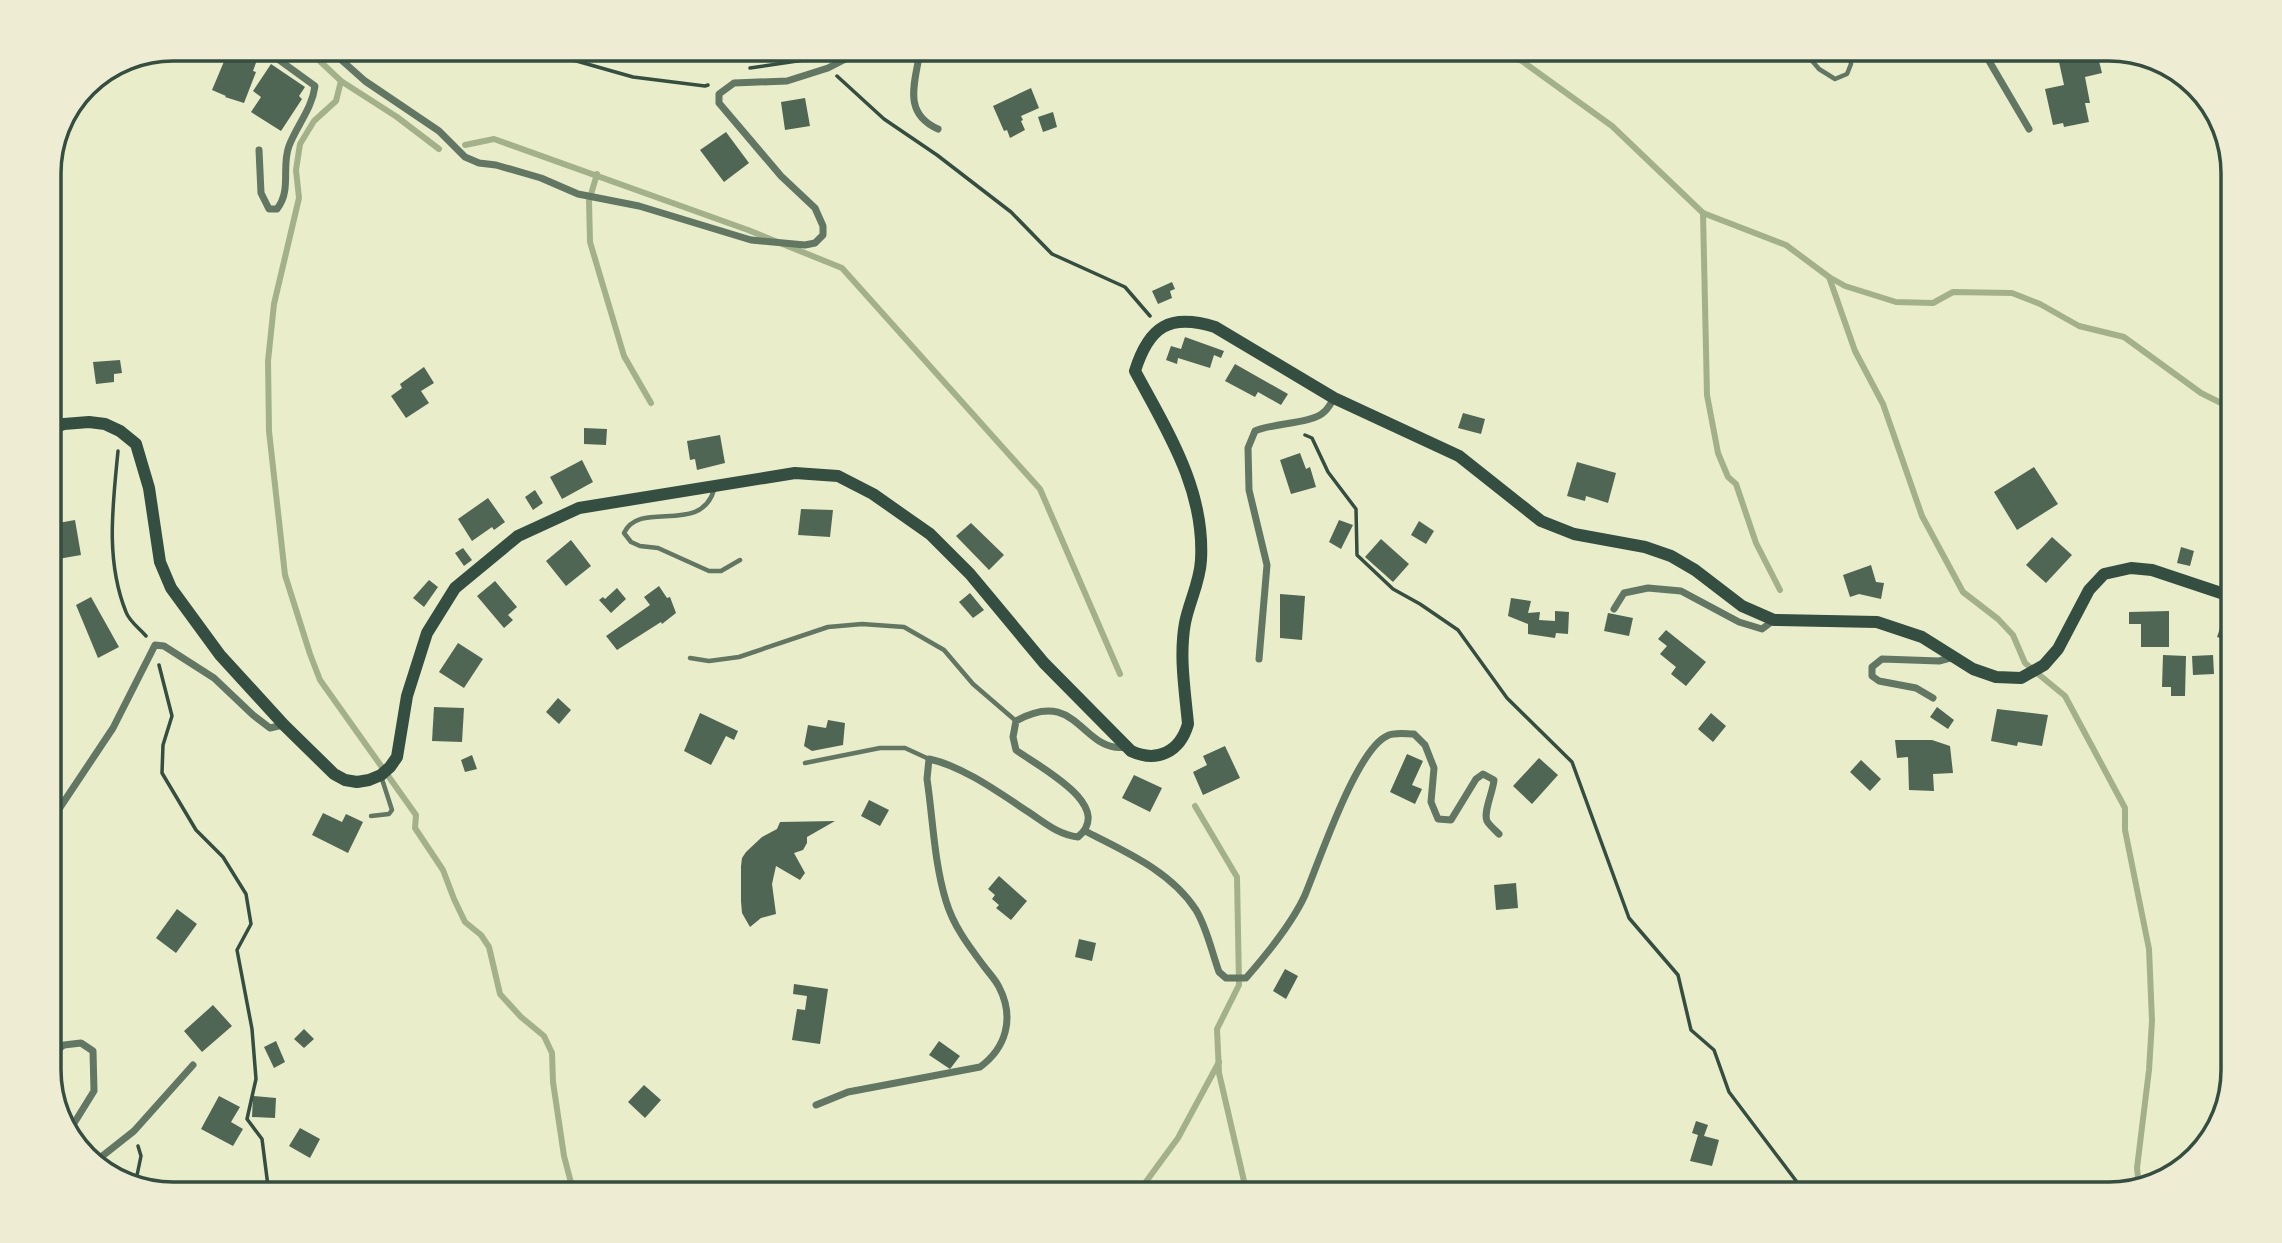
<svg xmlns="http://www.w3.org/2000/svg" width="2282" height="1243" viewBox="0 0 2282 1243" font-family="'PT Sans Narrow',sans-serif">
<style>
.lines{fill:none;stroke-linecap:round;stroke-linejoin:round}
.stream{stroke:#a3b18a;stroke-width:6}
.building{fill:#4f6655}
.path{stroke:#344e41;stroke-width:3.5}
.service{stroke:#617663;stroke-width:4.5}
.minor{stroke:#617663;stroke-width:7}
.secondary{stroke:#344e41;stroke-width:12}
.rim{fill:none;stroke:#344e41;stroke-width:3.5}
</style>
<rect width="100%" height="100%" fill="#e9edc9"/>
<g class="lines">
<g class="stream">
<polyline points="307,49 341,81 397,117 439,149"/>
<polyline points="1496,49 1522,61 1612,126 1703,213 1786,245 1829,277 1845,286 1896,302 1933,303 1953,292 2012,293 2040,304 2079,326 2124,337 2201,393 2233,409"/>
<polyline points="341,81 336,101 314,121 300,144 296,170 299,198 274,304 268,361 269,431 285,575 310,654 320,680 416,815 415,828 443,870 454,899 465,922 481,935 489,947 500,994 521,1017 544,1036 552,1053 553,1082 564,1156 574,1194"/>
<polyline points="465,145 494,139 748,230 842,268 1040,489 1120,674"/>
<polyline points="597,174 589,201 590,242 624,356 651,403"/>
<polyline points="1703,213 1707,395 1718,453 1728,477 1736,484 1756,543 1780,590"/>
<polyline points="1829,277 1855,351 1883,404 1922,516 1963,592 1998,619 2013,635 2025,663 2065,696 2125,808 2125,830 2149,949 2152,1021 2149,1070 2137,1168 2139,1186"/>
<polyline points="1195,806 1237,877 1239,985 1217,1029 1219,1073 1247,1194"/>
<polyline points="1137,1194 1178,1138 1219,1062"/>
</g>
</g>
<g class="building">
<polygon points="748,49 770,49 750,57"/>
<polygon points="228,52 257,60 253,71 256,72 244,103 225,97 226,96 212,90"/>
<polygon points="2097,53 2102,73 2085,77 2090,103 2085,103 2089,122 2064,127 2063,123 2053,125 2045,89 2064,85 2059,62"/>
<polygon points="271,64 305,87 299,96 302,99 281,131 251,112 261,97 253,91"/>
<polygon points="1031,88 1039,108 1021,116 1023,120 1021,121 1025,130 1010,138 1007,130 1004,131 993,106"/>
<polygon points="805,98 810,126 785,130 781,102"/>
<polygon points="1053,112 1057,127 1043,132 1038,117"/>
<polygon points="726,132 749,163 724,182 700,150"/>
<polygon points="1172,282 1175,289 1170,291 1172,298 1158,304 1152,291"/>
<polygon points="50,299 56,319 49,321 49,299"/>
<polygon points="1185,337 1224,351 1221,358 1214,355 1210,368 1178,358 1177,364 1166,360 1171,346 1181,349"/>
<polygon points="120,360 122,373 114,374 114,382 96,384 93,362"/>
<polygon points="1235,364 1288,394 1281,405 1258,392 1255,397 1225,381"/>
<polygon points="424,367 434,383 421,391 429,403 406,418 391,396 402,388 400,384"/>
<polygon points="1463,413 1485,419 1481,434 1458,428"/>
<polygon points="584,428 607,429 606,445 584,444"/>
<polygon points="720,435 725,463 697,470 695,459 690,460 687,441"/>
<polygon points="1300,453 1306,469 1310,467 1316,487 1291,494 1280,460"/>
<polygon points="582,460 593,482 562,499 550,477"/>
<polygon points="1577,462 1616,473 1608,503 1586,496 1585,501 1567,496"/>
<polygon points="2034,467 2058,504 2017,530 1994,492"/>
<polygon points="535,490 543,503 533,510 525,497"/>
<polygon points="488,498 505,522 494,530 492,527 472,541 458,519"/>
<polygon points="801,509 833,510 830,537 798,535"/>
<polygon points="75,520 81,555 58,559 53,524"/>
<polygon points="1339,520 1353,525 1341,549 1329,542"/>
<polygon points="1419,521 1434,531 1426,544 1411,535"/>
<polygon points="971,523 1004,555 989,570 956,536"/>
<polygon points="2052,537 2072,555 2046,583 2026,565"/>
<polygon points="1381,539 1409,564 1393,582 1365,557"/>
<polygon points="571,540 591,566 566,586 546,561"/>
<polygon points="2181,547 2194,551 2190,566 2177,563"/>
<polygon points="463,548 472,560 464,566 455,553"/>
<polygon points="1871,565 1876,582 1884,583 1881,599 1859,594 1850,597 1843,575"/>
<polygon points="429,580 438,587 424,607 413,598"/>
<polygon points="495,581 517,607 508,615 513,620 504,628 477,596"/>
<polygon points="659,586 667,598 670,597 676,613 662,624 661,622 617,650 606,636 650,605 644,597"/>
<polygon points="617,588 626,599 611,613 599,600 603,597 605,599"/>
<polygon points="970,593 984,610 973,618 959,602"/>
<polygon points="1280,594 1305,596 1302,640 1280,638"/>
<polygon points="91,597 119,647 98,658 76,605"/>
<polygon points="1511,598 1531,601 1528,613 1540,612 1539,620 1555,621 1555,611 1569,612 1568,634 1556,633 1555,638 1528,634 1528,624 1508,616"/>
<polygon points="2169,611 2169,647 2141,647 2141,624 2129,624 2129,612"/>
<polygon points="1608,613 1633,618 1629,636 1604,631"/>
<polygon points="52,615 55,625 49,628 49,616"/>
<polygon points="2223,620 2233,623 2233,642 2217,637"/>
<polygon points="1666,630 1706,662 1686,686 1671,674 1676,667 1660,654 1667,646 1658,639"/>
<polygon points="55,637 57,644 49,647 49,639"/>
<polygon points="458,643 483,659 464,688 439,672"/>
<polygon points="2163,655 2186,656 2185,696 2171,696 2171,687 2162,687"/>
<polygon points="2213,655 2214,674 2193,675 2192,656"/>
<polygon points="558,698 571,710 559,724 546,712"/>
<polygon points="434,707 464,708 462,742 432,741"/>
<polygon points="1937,707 1954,720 1948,729 1930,717"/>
<polygon points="1997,709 2048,715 2042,746 2018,742 2017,746 1991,741"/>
<polygon points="700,713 738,731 734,740 726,736 711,765 684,751"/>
<polygon points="1711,713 1726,726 1713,742 1698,729"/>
<polygon points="828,720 845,723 843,745 812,751 804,746 808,725 826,728"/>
<polygon points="1895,740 1932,740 1950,746 1953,773 1933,774 1934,791 1909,790 1908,757 1897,758"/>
<polygon points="1225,746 1240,778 1203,795 1193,772 1207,765 1203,756"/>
<polygon points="1407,754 1423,761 1412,785 1422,789 1415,804 1390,792"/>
<polygon points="472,755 477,769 465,772 461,760"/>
<polygon points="1539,758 1558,775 1532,804 1513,786"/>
<polygon points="1861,760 1881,779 1870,791 1850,772"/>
<polygon points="1134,775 1162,788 1150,812 1122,798"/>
<polygon points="869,800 889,810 880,826 861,816"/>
<polygon points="323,813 342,822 346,814 363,822 348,853 312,835"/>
<polygon points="835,821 807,837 807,843 803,850 794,853 805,873 800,880 776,866 772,884 776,914 761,918 750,927 742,913 741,901 741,866 742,858 746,852 762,837 777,829 780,822"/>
<polygon points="999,876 1027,901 1011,920 996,908 999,905 992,899 995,895 988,889"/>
<polygon points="1516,883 1518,908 1496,910 1494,885"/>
<polygon points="177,909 197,924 176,953 156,938"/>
<polygon points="1079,939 1096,943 1092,961 1075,957"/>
<polygon points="1285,969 1298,976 1286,999 1273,991"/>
<polygon points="794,984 828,989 820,1044 792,1040 797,1009 805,1010 807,996 793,994"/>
<polygon points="213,1005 232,1026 202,1052 184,1031"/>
<polygon points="304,1029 314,1039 304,1048 294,1039"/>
<polygon points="276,1041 285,1062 274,1068 264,1047"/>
<polygon points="939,1041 960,1056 950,1069 929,1055"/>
<polygon points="644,1085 661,1100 645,1118 628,1102"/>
<polygon points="219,1096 240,1107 231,1122 243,1129 233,1146 201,1129"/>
<polygon points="253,1096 276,1098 275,1118 252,1117"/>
<polygon points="1696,1121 1708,1125 1704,1136 1719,1140 1712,1166 1690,1161 1698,1135 1692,1133"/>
<polygon points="300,1128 320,1139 310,1158 289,1146"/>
</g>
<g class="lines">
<g class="path">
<polyline points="548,49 573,60 633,77 705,86 708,85"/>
<polyline points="750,68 804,60"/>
<polyline points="837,76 884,119 937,155 1011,212 1052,254 1125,287 1150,316"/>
<polyline points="1305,435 1312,438 1328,472 1356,509 1357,555 1393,589 1420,604 1458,630 1507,698 1572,762 1629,918 1678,975 1691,1030 1714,1050 1729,1092 1806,1194"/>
<path d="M 118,451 C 113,504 105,560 126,612 C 129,621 140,629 146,636"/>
<polyline points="159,665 172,716 163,745 162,773 196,830 223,857 246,894 251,924 237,950 252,1029 256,1079 247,1119 262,1139 269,1194"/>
<polyline points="135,1185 141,1156 138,1146"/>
</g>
<g class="service">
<polyline points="1802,49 1819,69 1835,79 1847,74 1851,64 1849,49"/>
<polyline points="2099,49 2102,55"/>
<path d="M 714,490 C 700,536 640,499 624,533 L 631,542 L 640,546 L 658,548 L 709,571 L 721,571 L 740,560"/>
<polyline points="690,658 709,661 739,657 828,627 862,624 904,627 944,650 973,684 1016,721"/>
<polyline points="805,763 880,748 905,748 929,759"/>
<polyline points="371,816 389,814 392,810 381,776"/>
</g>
<g class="minor">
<polyline points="329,49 365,81 439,131 465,157 479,163 496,165 541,178 578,194 639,206 751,240 805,245 815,243 823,235 823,226 815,208 781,176 719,103 719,94 734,83 787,81 828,68 865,49"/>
<path d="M 920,49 C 917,79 900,112 938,129"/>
<polyline points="1982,49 2029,129"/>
<polyline points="2151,59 2166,70 2175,71"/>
<path d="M 259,150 L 261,193 L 269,209 L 277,209 C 292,190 281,167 289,146 C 297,125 312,109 315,86 L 264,49"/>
<polyline points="1614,609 1624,593 1648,588 1681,591 1739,622 1762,629 1774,620"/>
<path d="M 1259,659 L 1267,565 L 1249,490 L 1248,448 L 1255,431 C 1272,423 1312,424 1324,412 C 1328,409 1331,403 1334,398"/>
<polyline points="1933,698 1916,688 1879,681 1872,676 1872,667 1882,659 1939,661 1954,657"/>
<polyline points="49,824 113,728 155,645 164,646 214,678 253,715 270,728 283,725"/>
<path d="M 1085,831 C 1124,851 1171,871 1196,910 C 1207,928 1212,953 1219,972 L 1226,978 L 1246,978 C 1267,954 1292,924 1305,895 C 1319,862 1356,750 1387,736 C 1394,732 1406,734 1414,734 L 1425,745 L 1434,768 L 1431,802 L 1438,819 L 1451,820 L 1476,779 L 1483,774 L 1494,780 C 1493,792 1483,812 1487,821 C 1489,825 1496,831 1499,834"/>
<polyline points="49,1056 64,1045 81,1043 93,1051 94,1091 68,1133"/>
<path d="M 816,1105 L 848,1092 L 980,1067 C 1006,1048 1015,1018 999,987 C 995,979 988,972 983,965 C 968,945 953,925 946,901 C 934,862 933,819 927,779 L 929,759 C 963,766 1001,794 1030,813 C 1045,823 1059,835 1078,837 C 1116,805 1037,766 1016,750 L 1013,737 L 1016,721 C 1078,686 1082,754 1126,747"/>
<polyline points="96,1161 134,1131 193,1065"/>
</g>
<path class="secondary" d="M 49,429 L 64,424 L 89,422 L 105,424 L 120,431 L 136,444 L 149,488 L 160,562 L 171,588 L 220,655 L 284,725 L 334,774 L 345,780 L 357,782 L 369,780 L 381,775 L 390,767 L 397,757 L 407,696 L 427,633 L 455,588 L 518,536 L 579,508 L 795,473 L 838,476 L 873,494 L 930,534 L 970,574 L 1044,663 L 1131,751 C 1157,763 1180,752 1188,724 C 1185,691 1179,656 1185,623 C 1189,602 1200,582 1201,560 C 1205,489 1167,431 1135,371 C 1149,326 1170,313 1215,327 L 1334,398 L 1459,456 L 1541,521 L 1574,534 L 1645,547 L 1671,556 L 1695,570 L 1742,606 L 1774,620 L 1877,622 L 1922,637 L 1973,669 L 1996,677 L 2021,678 L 2044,665 L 2058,649 L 2089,590 L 2104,574 L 2131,568 L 2152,570 L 2233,597"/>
</g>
<path d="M0 0H2282V1243H0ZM173 61H2109A112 112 0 0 1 2221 173V1070A112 112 0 0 1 2109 1182H173A112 112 0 0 1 61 1070V173A112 112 0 0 1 173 61Z" fill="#eeecd3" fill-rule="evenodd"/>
<path class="rim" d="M173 61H2109A112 112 0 0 1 2221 173V1070A112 112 0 0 1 2109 1182H173A112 112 0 0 1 61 1070V173A112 112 0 0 1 173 61Z"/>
</svg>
